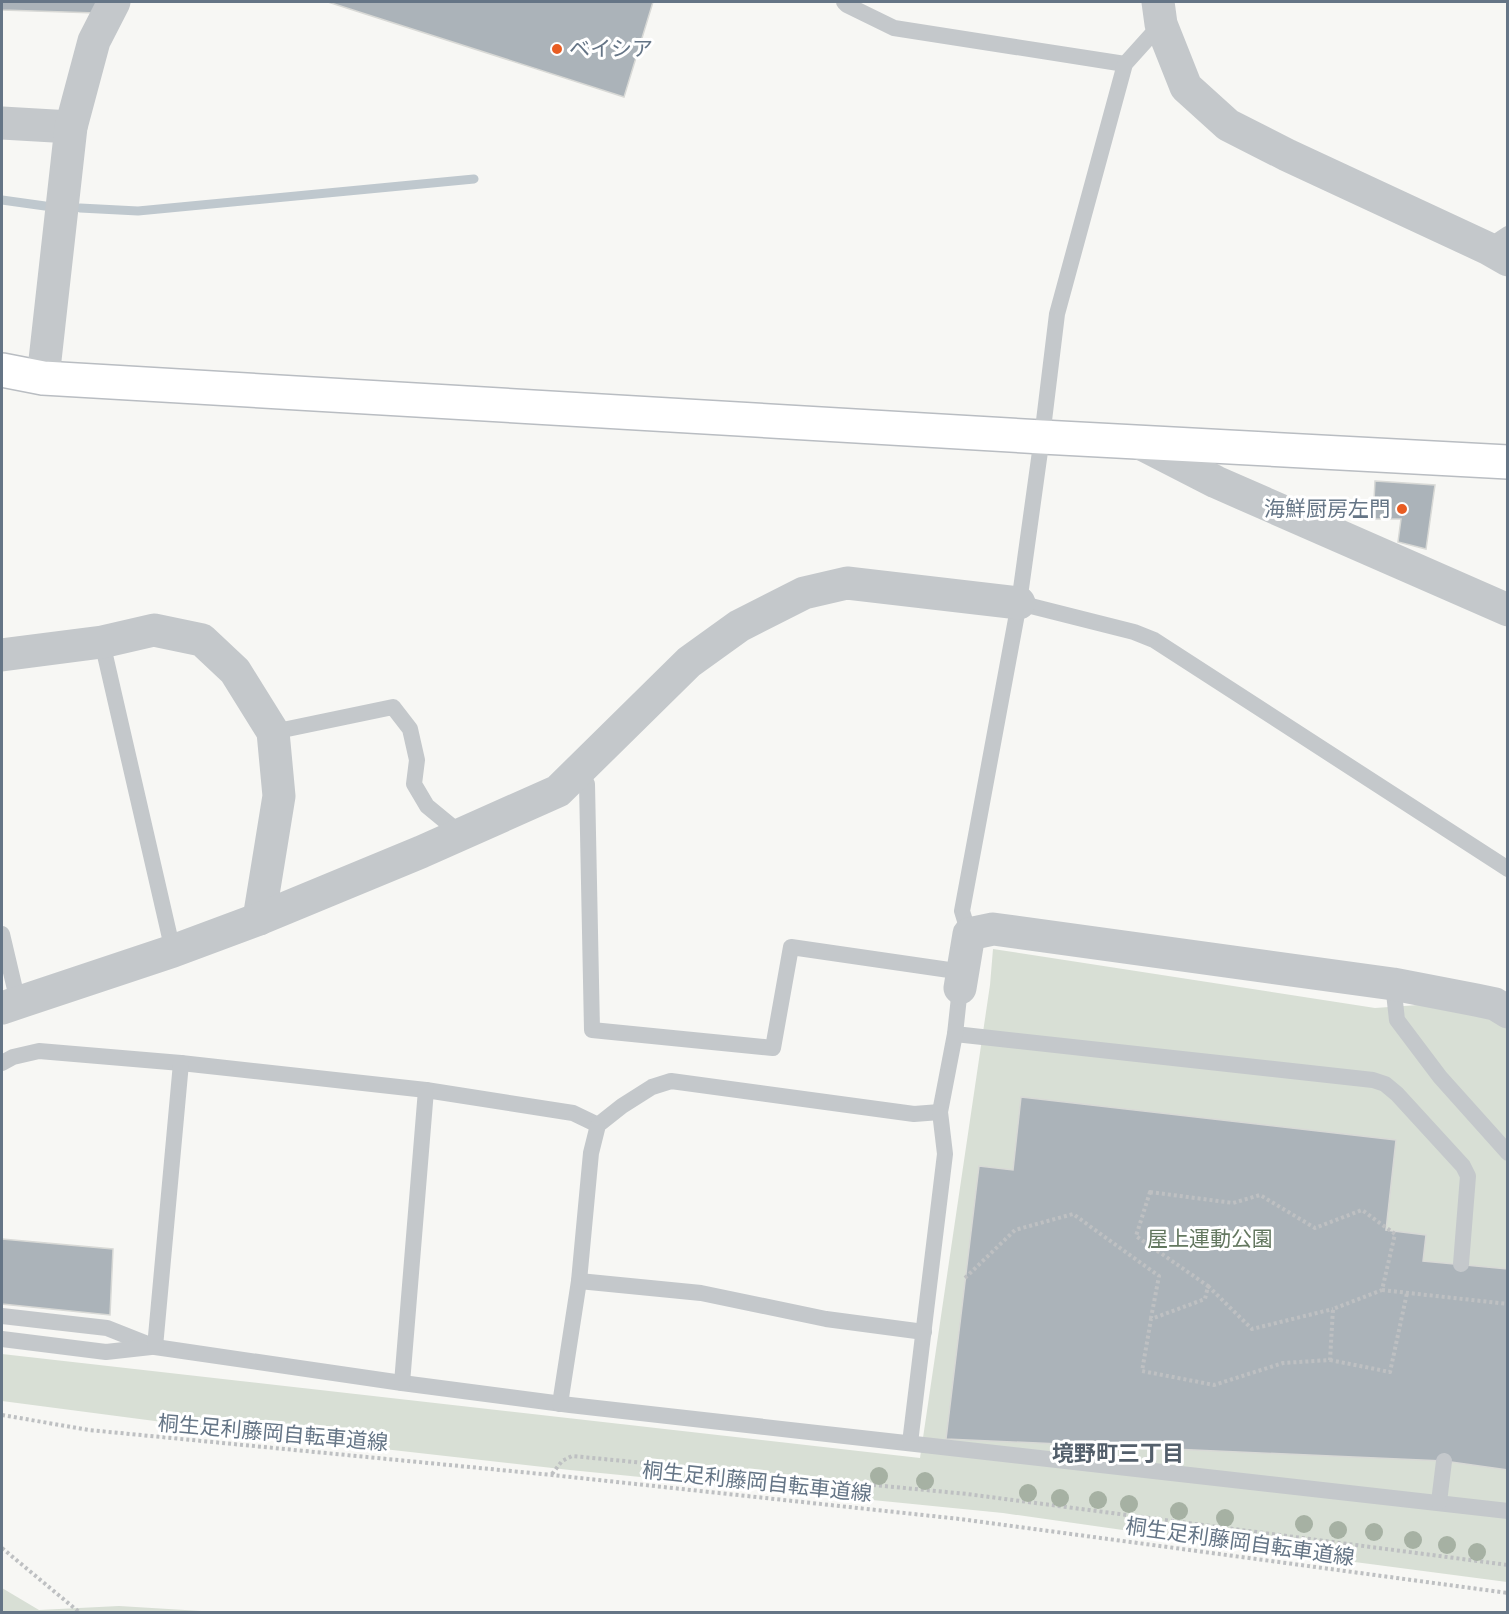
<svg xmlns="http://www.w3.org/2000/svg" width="1509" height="1614" viewBox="0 0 1509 1614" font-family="Karla,'Noto Sans JP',sans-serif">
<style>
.green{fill:#d8dfd5}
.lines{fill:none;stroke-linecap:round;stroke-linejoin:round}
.stream{stroke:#bfc8ce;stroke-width:9}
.building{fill:#abb3b9;stroke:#d8d9d6;stroke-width:1.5}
.secondary-casing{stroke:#b9bdc2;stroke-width:36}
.path{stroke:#bec0c2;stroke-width:4;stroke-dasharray:3 3;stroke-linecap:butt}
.lane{stroke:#c4c8cb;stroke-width:16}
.street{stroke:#c4c8cb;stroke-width:33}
.secondary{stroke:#fff;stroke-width:33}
.tree{fill:#a6b1a3}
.poi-dot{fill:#e85d23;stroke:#fff;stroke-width:2}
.labels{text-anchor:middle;stroke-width:6;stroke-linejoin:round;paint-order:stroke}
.poi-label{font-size:21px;fill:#657586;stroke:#fff;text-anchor:start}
.park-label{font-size:21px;fill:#647860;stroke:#fff}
.street-label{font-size:21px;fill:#657586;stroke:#fff}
.neighbourhood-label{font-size:22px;font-weight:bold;fill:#535f6b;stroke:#fff}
</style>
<rect width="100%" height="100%" fill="#f7f7f4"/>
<g class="green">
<polygon points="993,949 1375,1008 1418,1005 1473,1012 1507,1026 1507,1582 1271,1551 1003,1513 570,1470 277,1437 2,1401 2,1354 920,1458 990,985"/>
<polygon points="2,1588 39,1610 119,1606 218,1612 2,1612"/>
</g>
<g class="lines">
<g class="stream">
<polyline points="2,200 45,206"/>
<polyline points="80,208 138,211 474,179"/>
</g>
</g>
<g class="building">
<polygon points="2,2 104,2 97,13 2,10"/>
<polygon points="328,2 653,2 624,97"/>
<polygon points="1375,481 1435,485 1426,549 1398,542 1401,519 1373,519"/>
<polygon points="1021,1097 1396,1140 1386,1230 1426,1235 1423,1261 1508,1269 1508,1470 1444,1461 946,1439 979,1166 1013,1170"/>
<polygon points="2,1239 113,1249 110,1315 2,1304"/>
</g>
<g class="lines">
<g class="secondary-casing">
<polyline id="secondary" points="2,370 43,378 1042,437 1508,462"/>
</g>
<g class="path">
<polygon points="1150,1192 1233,1203 1260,1195 1315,1228 1362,1210 1395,1234 1382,1290 1333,1309 1330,1360 1283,1363 1214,1385 1142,1371 1151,1319 1205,1299 1208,1286 1136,1236"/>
<polyline points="965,1278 1015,1230 1073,1214 1159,1276 1151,1318"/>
<polyline points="1208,1286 1252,1329 1333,1309"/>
<polyline points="1382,1290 1508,1304"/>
<polyline points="1330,1360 1390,1372 1407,1293"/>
<polyline points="2,1415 89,1430 552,1475 960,1519 1508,1593"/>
<polyline points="552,1474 562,1461 572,1456 967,1494 1508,1565"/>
<polyline points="2,1548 79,1612"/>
</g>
<g class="lane">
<polyline points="844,2 847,5 894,28 1125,64"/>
<polyline points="1487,248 1508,234"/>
<polyline points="1019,603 1134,632 1154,640 1508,869"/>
<polyline points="102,642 173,951"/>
<polyline points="273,732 393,707 410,729 417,760 414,784 427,806 461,834"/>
<polyline points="579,771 587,784 592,1030 773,1048 791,947 963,972"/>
<polyline points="2,934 18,1002"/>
<polyline points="969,934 962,911 1019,603 1042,437 1057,314 1125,64 1161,24"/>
<polyline points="1393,984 1397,1020 1440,1077 1508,1153"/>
<polyline points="955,1034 1373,1080 1385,1084 1397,1094 1463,1166 1468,1176 1461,1264"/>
<polyline points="2,1063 13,1057 39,1051 181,1063 426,1090 573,1113 598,1125"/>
<polyline points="579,1281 701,1293 826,1319 924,1332"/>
<polyline points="2,1316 107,1328 155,1347 402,1383 570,1405 1508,1511"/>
<polyline points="2,1339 106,1352 151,1347"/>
<polyline points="155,1347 181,1063"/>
<polyline points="402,1383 426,1090"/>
<polyline points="560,1404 579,1281 591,1153 598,1125 622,1106 652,1087 671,1081 914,1114 940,1112"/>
<polyline points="910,1443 945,1154 940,1112 955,1034 960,988"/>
<polyline points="1439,1502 1444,1461"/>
</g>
<g class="street">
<polyline points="1158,2 1161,24 1186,87 1228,125 1287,155 1487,248 1508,260"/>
<polyline points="2,123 71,127"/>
<polyline points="43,378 71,127 94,41 114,2"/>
<polyline points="1140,443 1216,482 1508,610"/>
<polyline points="2,655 102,642 154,630 202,640 235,671 273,732 279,796 259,919"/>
<polyline points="960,988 969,934 993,929 1393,984 1476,1000 1495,1004 1508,1012"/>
<polyline points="2,1008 173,951 259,919 421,852 558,791 689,662 739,626 804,593 847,583 1019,603"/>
</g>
<use href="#secondary" class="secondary"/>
</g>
<g class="tree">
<circle cx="879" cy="1476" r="9"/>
<circle cx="925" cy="1481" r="9"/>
<circle cx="1028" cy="1493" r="9"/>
<circle cx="1060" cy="1498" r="9"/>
<circle cx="1098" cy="1500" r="9"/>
<circle cx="1129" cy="1504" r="9"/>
<circle cx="1179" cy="1511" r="9"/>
<circle cx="1225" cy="1518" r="9"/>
<circle cx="1304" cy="1524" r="9"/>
<circle cx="1338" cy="1530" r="9"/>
<circle cx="1374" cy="1532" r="9"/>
<circle cx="1413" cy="1540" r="9"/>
<circle cx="1447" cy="1545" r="9"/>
<circle cx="1477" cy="1552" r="9"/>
</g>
<g class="poi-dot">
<circle cx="557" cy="49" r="6"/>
<circle cx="1402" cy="509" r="6"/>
</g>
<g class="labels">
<g class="poi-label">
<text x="569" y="56">ベイシア</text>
<text x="1390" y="516" text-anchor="end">海鮮厨房左門</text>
</g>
<g class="park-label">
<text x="1210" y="1246">屋上運動公園</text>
</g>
<g class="street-label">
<text transform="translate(273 1433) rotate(5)" y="7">桐生足利藤岡自転車道線</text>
<text transform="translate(757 1482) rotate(6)" y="7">桐生足利藤岡自転車道線</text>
<text transform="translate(1240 1542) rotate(8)" y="7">桐生足利藤岡自転車道線</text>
</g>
<g class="neighbourhood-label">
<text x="1118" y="1461">境野町三丁目</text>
</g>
</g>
<rect width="1509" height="1614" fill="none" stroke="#657586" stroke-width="6"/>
</svg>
